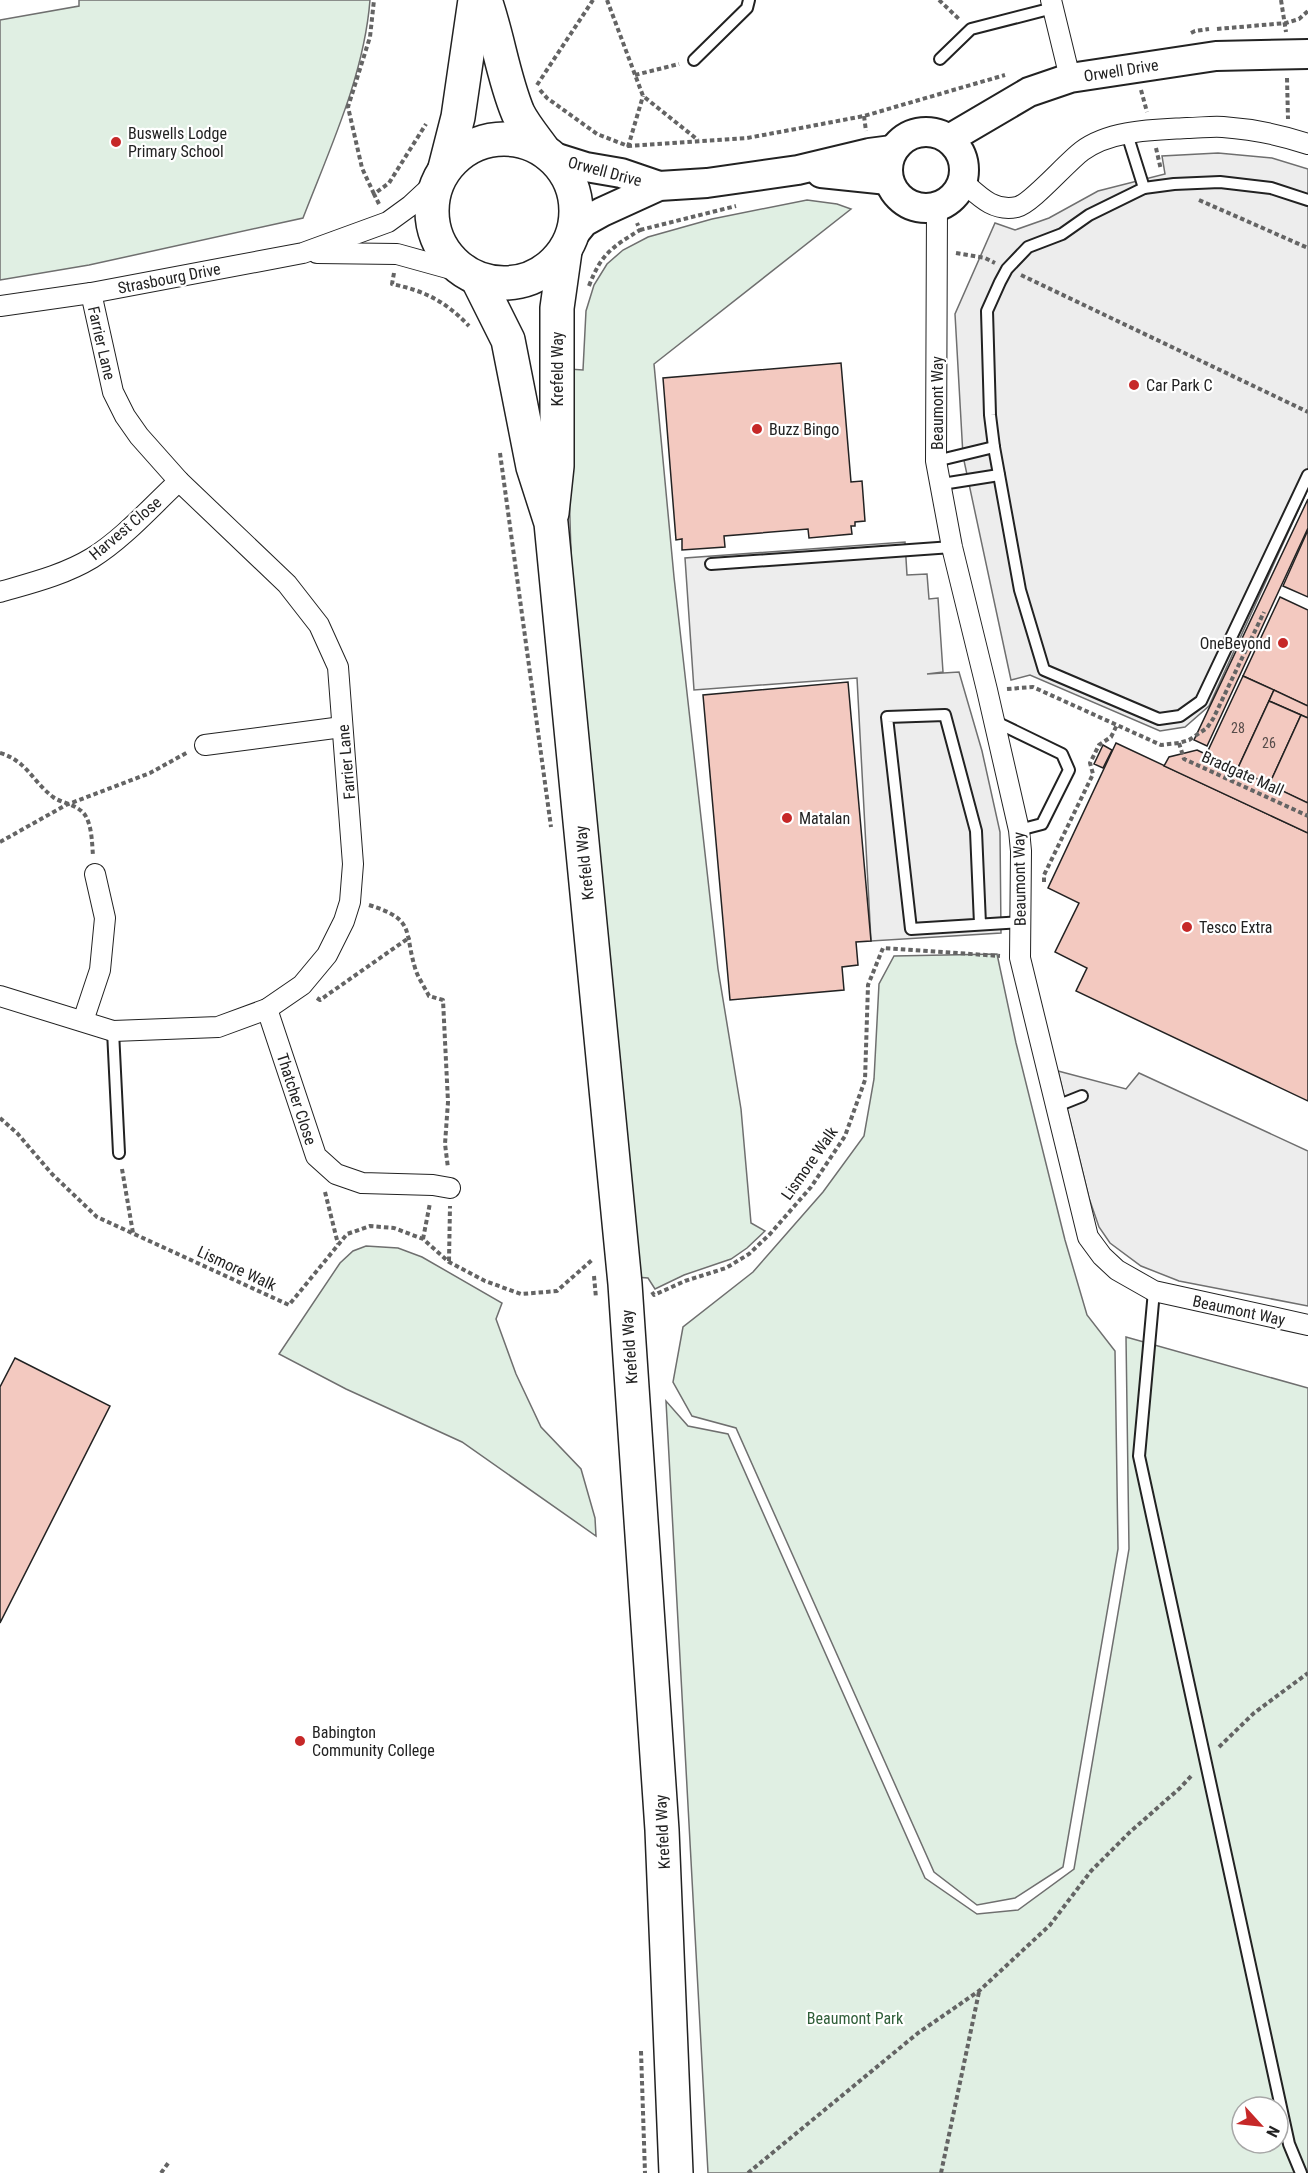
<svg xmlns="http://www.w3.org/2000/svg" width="1308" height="2173" viewBox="0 0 1308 2173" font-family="'Roboto Condensed',sans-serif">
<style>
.green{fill:#e0efe3;stroke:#6f6f6f;stroke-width:1.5;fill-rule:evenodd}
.parking{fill:#ededed;stroke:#6f6f6f;stroke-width:1.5}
.building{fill:#f3c9c0;stroke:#222;stroke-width:1.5}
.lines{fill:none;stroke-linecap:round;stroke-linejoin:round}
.lane-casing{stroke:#222;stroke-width:14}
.street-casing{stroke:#222;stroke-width:22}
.secondary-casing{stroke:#222;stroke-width:32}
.highway-casing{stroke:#222;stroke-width:36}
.path{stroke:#646464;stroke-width:4;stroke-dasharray:4.5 3;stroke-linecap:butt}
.lane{stroke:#fff;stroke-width:10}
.street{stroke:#fff;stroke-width:20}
.secondary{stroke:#fff;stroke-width:28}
.highway{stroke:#fff;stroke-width:33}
.poi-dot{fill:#c62828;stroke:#fff;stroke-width:2}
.labels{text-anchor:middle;stroke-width:4.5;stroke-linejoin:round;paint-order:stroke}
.number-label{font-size:14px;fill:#564c4a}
.street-label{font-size:16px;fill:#222;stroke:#fff}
.poi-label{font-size:16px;fill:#222;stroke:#fff;text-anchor:start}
.park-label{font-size:16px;fill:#2f5e38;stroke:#fff}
</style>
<rect width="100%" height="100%" fill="#fff"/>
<g class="green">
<path d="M 79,0 L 370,0 C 364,76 330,148 303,218 L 89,265 L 0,280 L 0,20 L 79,6 Z"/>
<polygon points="807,200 837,204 851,209 654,364 674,577 718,969 741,1109 751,1223 765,1231 747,1248 731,1259 684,1275 655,1289 648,1278 635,1277 573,615 569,489 569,369 583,370 586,311 594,285 607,264 623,250 648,237 712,219"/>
<polygon points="997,954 1016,1043 1065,1240 1087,1315 1115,1351 1118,1549 1063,1867 1015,1898 977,1905 934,1872 736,1428 692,1416 673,1382 683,1327 753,1272 823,1192 864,1136 874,1079 879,984 894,956"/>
<polygon points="366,1246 398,1248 422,1257 502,1303 496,1319 516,1374 541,1427 581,1469 595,1518 596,1536 462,1442 346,1389 279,1354 340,1263 353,1251"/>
<path d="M 1126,1337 L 1308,1388 L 1308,2173 L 708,2173 L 666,1401 L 688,1426 L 728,1434 L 925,1878 L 977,1914 L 1018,1910 L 1074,1869 L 1129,1549 ZM 1242,2107 L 1278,2107 L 1278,2143 L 1242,2143 Z"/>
</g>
<g class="parking">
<polygon points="1218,153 1272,158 1308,169 1308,489 1209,706 1185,727 1160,731 1030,675 1011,680 963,456 955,314 995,223 1015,230 1049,218 1098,191 1165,174 1162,156"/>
<polygon points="905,542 907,575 927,574 929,599 938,598 943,672 927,674 959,672 982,751 1000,832 1001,933 871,941 857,678 694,690 685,558"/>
<polygon points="1058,1071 1126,1089 1139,1073 1308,1151 1308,1306 1179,1281 1141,1266 1110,1243 1099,1227 1089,1198"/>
</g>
<g class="building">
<polygon points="841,363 851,482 862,481 865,521 855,522 855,526 851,526 852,534 809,538 808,529 724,536 725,547 682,550 682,539 676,540 663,378"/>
<polygon points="1308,499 1308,528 1207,746 1194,740"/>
<polygon points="1308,530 1308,597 1283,586"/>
<polygon points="1280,597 1308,610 1308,706 1243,676"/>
<polygon points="1243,676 1274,690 1237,770 1206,755"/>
<polygon points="848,682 871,941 856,942 858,965 842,967 844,990 730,1000 703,695"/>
<polygon points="1274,690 1308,706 1308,718 1269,701"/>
<polygon points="1269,701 1301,715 1269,785 1237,770"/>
<polygon points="1301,715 1308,718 1308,803 1269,785"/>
<polygon points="1116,743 1308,833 1308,1101 1076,991 1087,968 1055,952 1079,903 1048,888"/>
<polygon points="1103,745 1112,750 1103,768 1094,764"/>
<polygon points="1197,750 1308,803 1308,833 1164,766 1169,757"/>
<polygon points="15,1358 110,1406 0,1623 0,1387"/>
</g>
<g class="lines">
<g class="lane-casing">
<g id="lane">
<polyline points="940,59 971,29 1053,8"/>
<polyline points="694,60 747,8 749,0"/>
<polyline points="1127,134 1144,188"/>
<polyline points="1308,200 1271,188 1220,182 1174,184 1144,188 1089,215 1062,234 1028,247 1007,269 1000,282 987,311 990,415 994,447 1020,590 1044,670 1159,719 1180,716 1201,701 1308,475"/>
<polyline points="936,461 994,447"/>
<polyline points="942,484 999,475"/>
<polyline points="711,564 952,547"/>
<polyline points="994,721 1062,754 1069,770 1042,824 1019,830"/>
<polyline points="980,924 976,831 945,715 887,717 911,929 1021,922"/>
<polyline points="113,1031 119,1153"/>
<polyline points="1057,1106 1082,1096"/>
<polyline points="1154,1291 1139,1456 1289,2144 1301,2173"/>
</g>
</g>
<g class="street-casing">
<g id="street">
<polyline points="1051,0 1070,78"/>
<path d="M 962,181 C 979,196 993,212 1017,207 C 1031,204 1066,163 1082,151 C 1110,130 1153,130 1187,128 C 1199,128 1212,126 1223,127 C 1251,129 1281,135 1308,144"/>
<polyline points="937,207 936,461 952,547 987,690 1019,830 1021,851 1020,958 1088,1237 1102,1256 1117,1270 1154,1291 1308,1325"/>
<polyline points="317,253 397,254 462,272"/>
<polyline points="0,306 91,293 303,253 388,222 410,206 438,180"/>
<path d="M 0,592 C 31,583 64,575 92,558 C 124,538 151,507 179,481"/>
<polyline points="205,745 342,727"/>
<polyline points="0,996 113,1031 218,1027 267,1009 302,985 327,955 344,921 350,902 353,864 338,667 319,625 287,584 179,481 139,436 125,416 113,392 91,293"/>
<polyline points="267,1009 316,1156 336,1174 362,1183 433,1185 450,1188"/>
<polyline points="83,1021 100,970 105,918 95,874"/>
</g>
</g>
<g class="secondary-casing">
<g id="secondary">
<circle cx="926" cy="170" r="38"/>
<polyline points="949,139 1029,92 1070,78 1216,56 1308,54"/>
<polyline points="551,156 586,167 621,173 659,186"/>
<polyline points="821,173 888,180"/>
<polyline points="571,238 584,222 602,212 659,186 707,183 798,170 869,153 892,150"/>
</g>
</g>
<g class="highway-casing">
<g id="highway">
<path d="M 485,0 C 498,37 503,77 518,113 C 524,125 534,137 542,148"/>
<circle cx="504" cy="211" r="72"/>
<polyline points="445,168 458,117 475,0"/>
<polyline points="478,280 508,340 533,467 551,523 625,1284 662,1830 676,2173"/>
<polyline points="552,513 557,466 557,308 565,251"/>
</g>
</g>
<g class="path">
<polyline points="607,0 643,96 698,140"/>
<polyline points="939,0 960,20"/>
<polyline points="1281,0 1286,32"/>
<polyline points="1217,29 1286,23 1299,19 1308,11"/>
<polyline points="1191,33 1195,31 1209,29"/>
<polyline points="635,75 679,64"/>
<polyline points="1287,78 1288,119"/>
<polyline points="537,85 593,0"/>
<polyline points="540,90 547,98 597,134 628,146 747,138 785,131 864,116 1005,75"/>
<polyline points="1141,90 1147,112"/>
<polyline points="864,116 866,131"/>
<polyline points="628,147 643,96"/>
<polyline points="1156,148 1161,170"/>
<polyline points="374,194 362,168 348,107 370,37 374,0"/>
<polyline points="1199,200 1308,248"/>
<polyline points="379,204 374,194 389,183 426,124"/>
<polyline points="640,230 736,206"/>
<polyline points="956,253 985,258 995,263"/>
<path d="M 394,273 L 392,284 C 425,291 445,301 469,326"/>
<polyline points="1021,275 1308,412"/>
<path d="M 589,286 C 601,254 612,247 640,230 L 637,223"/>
<polyline points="500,453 551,827"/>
<polyline points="1007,689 1033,687 1161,745 1179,743 1189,740 1207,728 1213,719 1264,612"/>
<polyline points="1179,743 1184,759 1308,816"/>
<path d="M 0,753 C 27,761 32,781 53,797 C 63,804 77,804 85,815 C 92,826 92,843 93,856"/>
<polyline points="0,842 66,805 150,773 188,752"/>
<polyline points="1044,882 1044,875 1093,774 1090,763 1099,745 1111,737 1117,725"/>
<path d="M 369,905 C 417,920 403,931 416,971 C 419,979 425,988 429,996 L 443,1000 L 448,1102 L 445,1144 L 448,1168"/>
<polyline points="317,998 320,1000 410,937"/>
<polyline points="0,1118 17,1133 52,1174 97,1217 289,1305 347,1234 370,1226 394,1228 423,1239 449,1262 485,1281 521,1294 557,1291 593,1259"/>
<polyline points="122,1169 133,1233"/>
<polyline points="325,1192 338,1244"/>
<polyline points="423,1239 430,1203"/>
<polyline points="449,1261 450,1206"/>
<polyline points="594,1276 596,1298"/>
<polyline points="652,1292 654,1295 685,1281 726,1268 749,1254 770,1234 811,1187 845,1136 865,1080 868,985 883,948 1000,956"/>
<polyline points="1219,1747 1254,1713 1308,1673"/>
<polyline points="641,2051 645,2173"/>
<polyline points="161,2173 169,2162"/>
<polyline points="748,2173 918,2033 979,1991 1050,1925 1091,1871 1130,1832 1180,1788 1193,1774"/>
<polyline points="941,2173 979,1992"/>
</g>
<use href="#lane" class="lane"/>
<use href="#street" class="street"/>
<use href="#secondary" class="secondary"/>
<use href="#highway" class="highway"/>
</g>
<g class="poi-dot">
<circle cx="116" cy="142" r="6"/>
<circle cx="1134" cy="385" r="6"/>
<circle cx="757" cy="429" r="6"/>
<circle cx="1283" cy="643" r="6"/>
<circle cx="787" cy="818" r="6"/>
<circle cx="1187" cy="927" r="6"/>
<circle cx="300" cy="1741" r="6"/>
</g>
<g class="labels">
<g class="number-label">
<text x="1238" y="733">28</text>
<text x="1269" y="748">26</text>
</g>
<g class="street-label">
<text transform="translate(1121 70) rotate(-9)" y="6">Orwell Drive</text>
<text transform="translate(605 171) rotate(15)" y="6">Orwell Drive</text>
<text transform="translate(169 278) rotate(-11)" y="6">Strasbourg Drive</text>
<text transform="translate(102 343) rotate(77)" y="6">Farrier Lane</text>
<text transform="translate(557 369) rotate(-90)" y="6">Krefeld Way</text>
<text transform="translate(937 403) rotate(-90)" y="6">Beaumont Way</text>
<text transform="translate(125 528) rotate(-40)" y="6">Harvest Close</text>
<text transform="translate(346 762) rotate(-95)" y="6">Farrier Lane</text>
<text transform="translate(1243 773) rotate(24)" y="6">Bradgate Mall</text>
<text transform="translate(584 863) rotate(-96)" y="6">Krefeld Way</text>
<text transform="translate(1019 879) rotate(-91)" y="6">Beaumont Way</text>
<text transform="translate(297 1099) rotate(72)" y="6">Thatcher Close</text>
<text transform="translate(809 1163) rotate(-55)" y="6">Lismore Walk</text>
<text transform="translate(237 1268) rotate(25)" y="6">Lismore Walk</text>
<text transform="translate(1239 1310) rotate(12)" y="6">Beaumont Way</text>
<text transform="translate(629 1347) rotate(-94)" y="6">Krefeld Way</text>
<text transform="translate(662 1832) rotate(-93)" y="6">Krefeld Way</text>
</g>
<g class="poi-label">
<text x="128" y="139">Buswells Lodge<tspan x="128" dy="18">Primary School</tspan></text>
<text x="1146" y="391">Car Park C</text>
<text x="769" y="435">Buzz Bingo</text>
<text x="1271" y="649" text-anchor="end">OneBeyond</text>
<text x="799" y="824">Matalan</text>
<text x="1199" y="933">Tesco Extra</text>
<text x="312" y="1738">Babington<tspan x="312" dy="18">Community College</tspan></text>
</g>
<g class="park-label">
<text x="855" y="2024">Beaumont Park</text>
</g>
</g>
<g transform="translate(1260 2125) rotate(117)"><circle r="28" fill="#ffffff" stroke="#a7a7a7" stroke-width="1.5"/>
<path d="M0-4.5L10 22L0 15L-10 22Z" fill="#c62828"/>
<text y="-9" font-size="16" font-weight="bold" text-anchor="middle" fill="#222222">N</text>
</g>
</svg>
